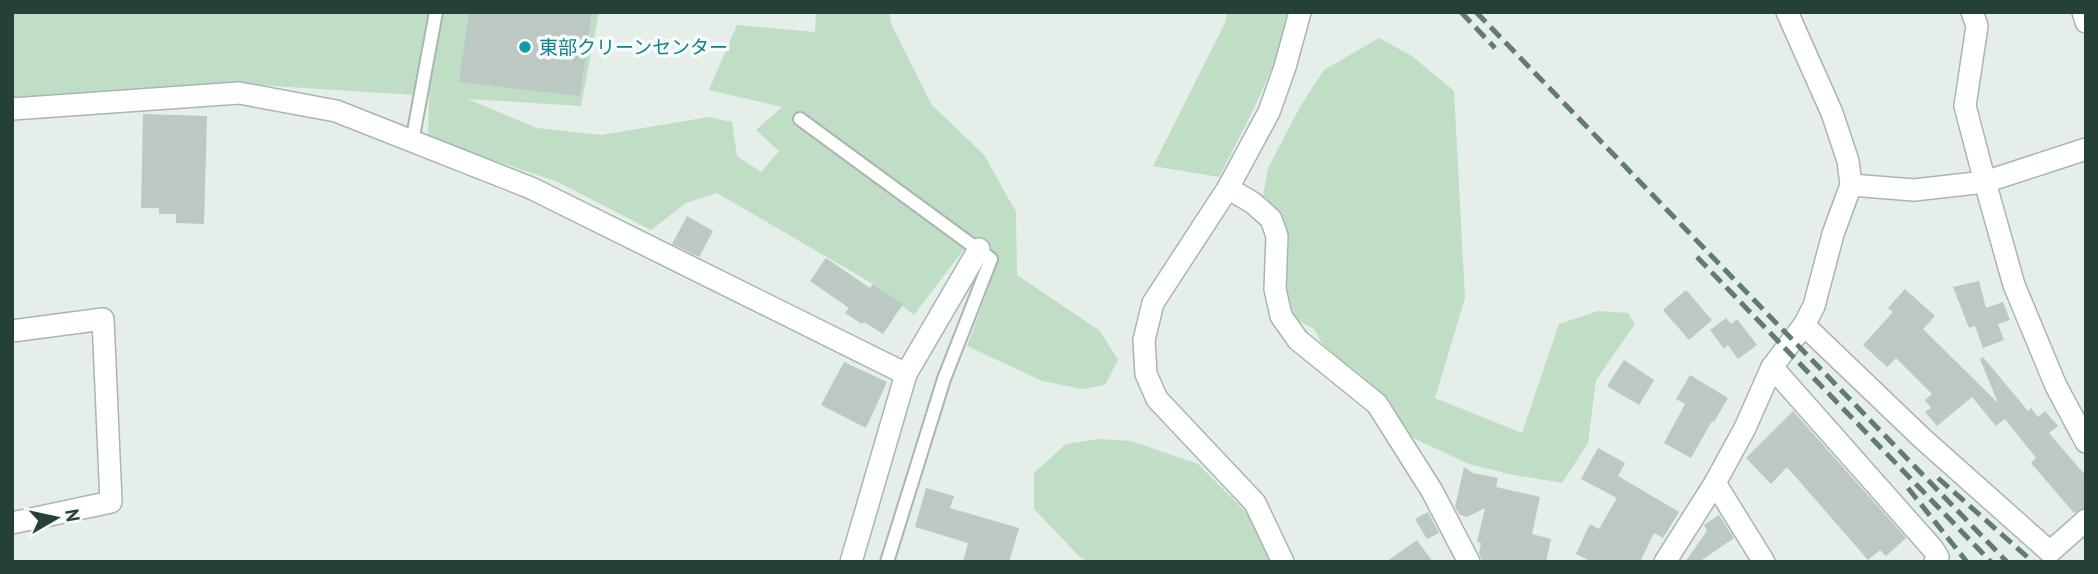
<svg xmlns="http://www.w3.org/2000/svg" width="2098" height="574" viewBox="0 0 2098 574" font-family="'PT Sans','Noto Sans JP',sans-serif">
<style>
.green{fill:#bfdec5}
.building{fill:#bbc9c2}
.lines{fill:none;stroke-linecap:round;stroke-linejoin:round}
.service-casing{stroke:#a8b6b0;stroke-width:16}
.minor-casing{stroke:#a8b6b0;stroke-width:24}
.tertiary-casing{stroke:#a8b6b0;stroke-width:24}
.service{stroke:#fff;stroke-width:12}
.minor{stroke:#fff;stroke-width:21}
.tertiary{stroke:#fff;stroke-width:21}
.rail{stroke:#607b71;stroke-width:5;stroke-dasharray:14 7;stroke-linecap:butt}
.culture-dot{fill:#0f9aa8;stroke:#f6faf8;stroke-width:2.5}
.labels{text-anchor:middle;stroke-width:7;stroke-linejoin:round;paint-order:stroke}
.culture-label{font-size:19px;fill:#0d838f;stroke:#f6faf8;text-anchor:start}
</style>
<rect width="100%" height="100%" fill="#e6eee9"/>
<g class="green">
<polygon points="12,12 599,12 581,106 468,99 537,128 601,135 709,117 732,122 737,156 761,172 779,151 756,130 782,107 709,90 737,25 815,32 816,12 889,12 891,24 931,104 984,155 1016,212 1017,275 1100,331 1118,360 1105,385 1082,389 1042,381 967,346 992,278 974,236 914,315 880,288 717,193 686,203 651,230 558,182 428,138 429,96 244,84 12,100"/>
<path d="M 1227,12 L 1287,12 C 1278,70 1245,125 1219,177 L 1153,166 L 1225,23 Z"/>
<polygon points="1379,38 1412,56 1454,91 1465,298 1435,398 1522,433 1559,324 1598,311 1628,313 1635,324 1596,380 1588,443 1562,483 1509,474 1469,464 1411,437 1322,343 1314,329 1288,315 1285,228 1263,196 1268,168 1301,105 1324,70"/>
<polygon points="1098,439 1131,441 1198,464 1245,511 1269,549 1272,562 1089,562 1080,557 1034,509 1034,473 1066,444"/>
</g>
<g class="building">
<polygon points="469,12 592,12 580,96 459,82"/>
<polygon points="143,114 207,116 204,224 176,223 176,214 159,214 159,208 141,208"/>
<polygon points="687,216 713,231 699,257 672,244"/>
<polygon points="826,258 870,288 873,284 903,304 883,334 864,322 862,324 845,313 849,308 810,281"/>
<polygon points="1979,281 1986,308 2003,302 2010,320 1998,324 2004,340 1983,348 1975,326 1969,328 1953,287"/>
<polygon points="1905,289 1935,316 1923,329 1998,403 1980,359 1983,357 2028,411 2031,408 2038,417 2045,411 2058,426 2049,433 2086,476 2086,507 2074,513 2031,463 2036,458 2005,419 1996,426 1972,397 1937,426 1925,412 1931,408 1925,400 1932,394 1896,358 1887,367 1863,345 1893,312 1888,308"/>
<polygon points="1686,290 1712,320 1689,340 1663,310"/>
<polygon points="1726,318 1731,324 1737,319 1757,345 1738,359 1728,345 1724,349 1710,330"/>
<polygon points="1624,360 1654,380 1639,405 1607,386"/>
<polygon points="844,362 887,382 866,428 821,405"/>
<polygon points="1690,375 1728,398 1714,422 1712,421 1691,458 1664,443 1685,404 1676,399"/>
<polygon points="1793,411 1906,538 1886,556 1880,550 1868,560 1787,467 1771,484 1746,458"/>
<polygon points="1598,448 1625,463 1618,476 1679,512 1663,538 1654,533 1640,562 1592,562 1576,554 1590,524 1599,529 1617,498 1581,479"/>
<polygon points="1464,467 1473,473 1498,478 1496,487 1540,497 1532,534 1551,539 1546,562 1482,560 1479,553 1481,543 1477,542 1485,508 1467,517 1460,515 1455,507"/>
<polygon points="926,488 954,496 950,508 1019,528 1009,562 963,562 968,543 915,527"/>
<polygon points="1428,512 1439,533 1427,539 1415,519"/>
<polygon points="1719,515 1734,538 1699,562 1685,562 1707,531 1704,525"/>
<polygon points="1417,540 1433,562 1386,562"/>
</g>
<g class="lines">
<g class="service-casing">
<g id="service">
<polyline points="800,119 991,259 944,379 887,562"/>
<polyline points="412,142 436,12"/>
</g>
</g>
<g class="minor-casing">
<g id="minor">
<polyline points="1972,12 1977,26 1965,106 1985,182 2014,285 2056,386 2086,442"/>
<polyline points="12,109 239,93 336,111 531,188 906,374"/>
<polyline points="1851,185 1914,190 1985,182 2086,149"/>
<polyline points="1228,188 1253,203 1271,219 1277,236 1275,289 1281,316 1298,340 1377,404 1432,491 1469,562"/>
<polyline points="1804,325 1923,439 2050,552 2086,520"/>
<polyline points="12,331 103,319 111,502 12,523"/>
<polyline points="1772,367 1933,549 1938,557 1935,562"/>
<polyline points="1715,483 1764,562"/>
<polyline points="851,562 906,374 979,249"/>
<polyline points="1283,562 1255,503 1157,399 1146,374 1144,340 1153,303 1228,188 1269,112 1285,67 1300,12"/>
<polyline points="1665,562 1715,483 1745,428 1772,367 1804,325 1814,306 1833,234 1851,185 1848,161 1832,113 1787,12"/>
</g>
</g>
<g class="tertiary-casing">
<polyline id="tertiary" points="2083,12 2086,22"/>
</g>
<use href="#service" class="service"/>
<use href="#minor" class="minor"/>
<use href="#tertiary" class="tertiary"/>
<g class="rail">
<polyline points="1461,12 1495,48"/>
<polyline points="1476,12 2007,562"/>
<polyline points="1697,257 1991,562"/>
<polyline points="1938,478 2033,562"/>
<polyline points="1908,488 1967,562"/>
</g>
</g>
<circle class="culture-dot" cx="525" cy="47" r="7"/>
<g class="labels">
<g class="culture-label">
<text x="539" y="54">東部クリーンセンター</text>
</g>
</g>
<rect width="2098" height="574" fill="none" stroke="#254036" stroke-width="28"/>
<g transform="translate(56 518) rotate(81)" stroke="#f6faf8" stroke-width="5" paint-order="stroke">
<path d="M0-5L12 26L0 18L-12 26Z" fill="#254036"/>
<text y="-10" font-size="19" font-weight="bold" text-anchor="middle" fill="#254036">N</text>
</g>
</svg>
